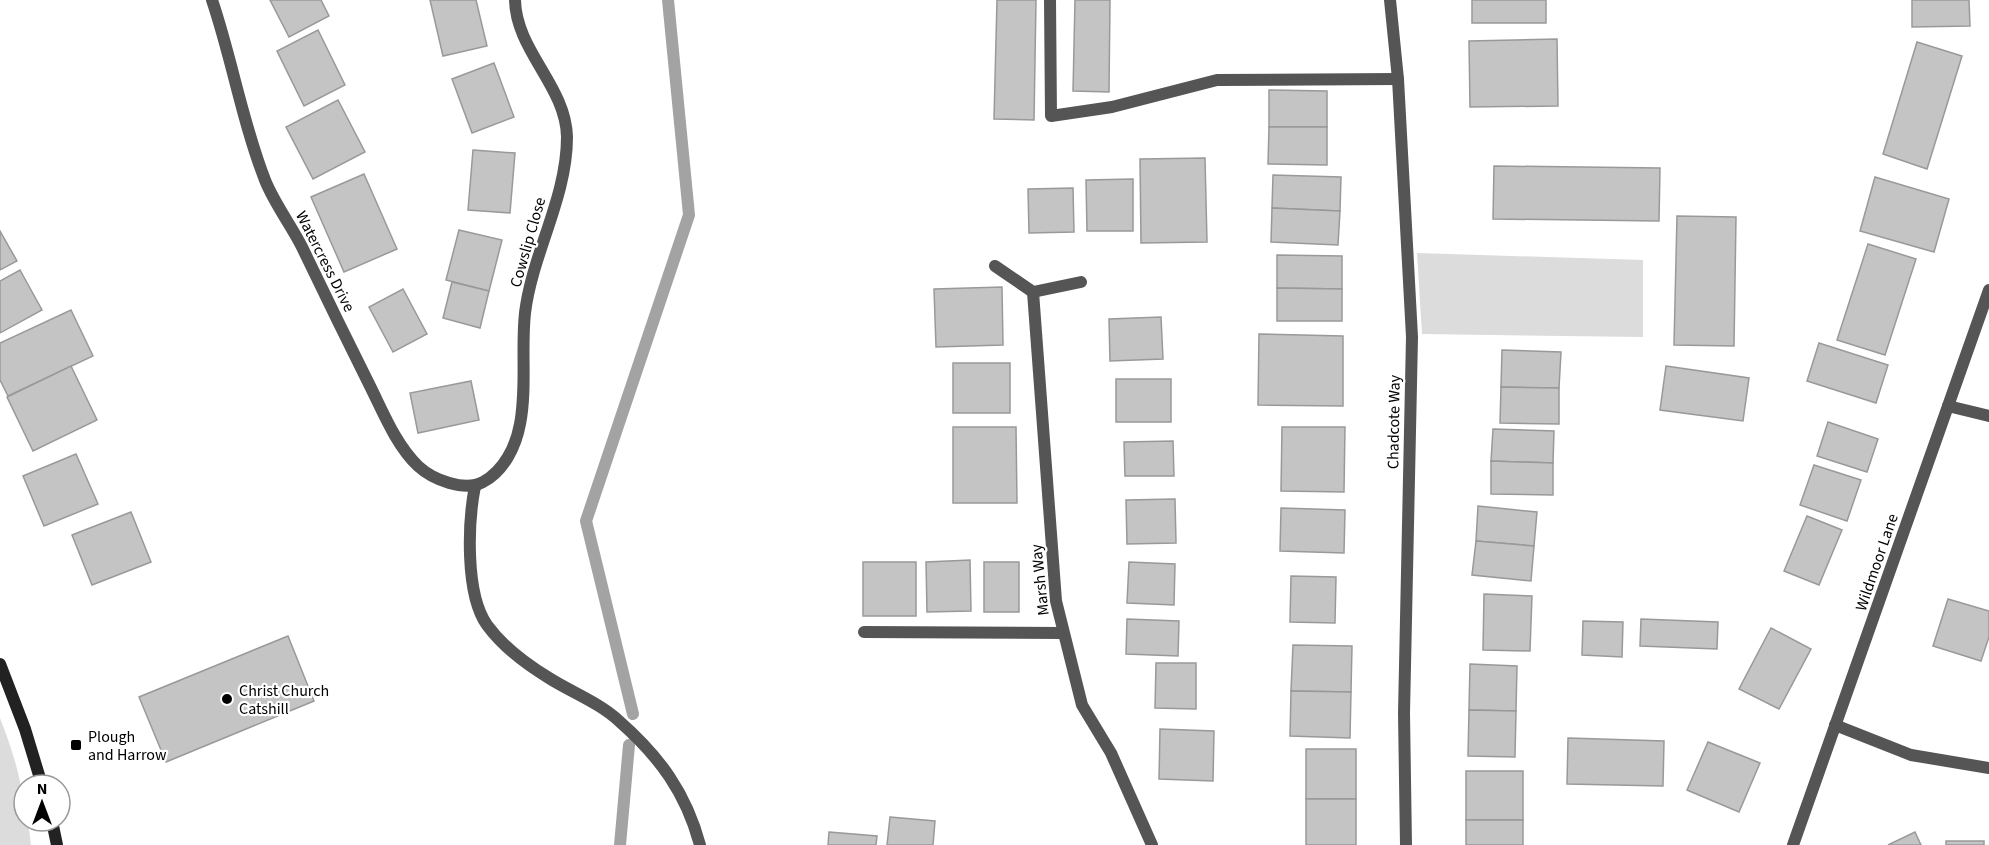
<svg xmlns="http://www.w3.org/2000/svg" width="1989" height="845" viewBox="0 0 1989 845" font-family="'Source Sans 3',sans-serif">
<style>
.green{fill:#dcdcdc}
.lines{fill:none;stroke-linecap:round;stroke-linejoin:round}
.stream{stroke:#a3a3a3;stroke-width:12}
.building{fill:#c4c4c4;stroke:#999;stroke-width:1.5}
.service{stroke:#555;stroke-width:12}
.minor{stroke:#555;stroke-width:12}
.tertiary{stroke:#555;stroke-width:12}
.secondary{stroke:#222;stroke-width:12}
.poi-dot{fill:#000;stroke:#fff;stroke-width:2}
.labels{text-anchor:middle;stroke-width:4.5;stroke-linejoin:round;paint-order:stroke}
.street-label{font-size:16px;fill:#000;stroke:#fff}
.poi-label{font-size:16px;fill:#000;stroke:#fff;text-anchor:start}
</style>
<rect width="100%" height="100%" fill="#fff"/>
<g class="green">
<polygon points="1417,253 1643,260 1643,337 1422,334"/>
<path d="M 0,718 C 13,752 24,784 24,821 L 28,821 L 31,845 L 0,845 Z"/>
</g>
<g class="lines">
<g class="stream">
<polyline points="633,714 586,521 689,215 668,0"/>
<polyline points="620,845 629,745"/>
</g>
</g>
<g class="building">
<polygon points="270,0 321,0 329,16 289,37"/>
<polygon points="430,0 476,0 487,46 443,56"/>
<polygon points="997,0 1036,0 1034,120 994,119"/>
<polygon points="1075,0 1110,0 1109,92 1073,91"/>
<rect x="1472" y="0" width="74" height="23"/>
<polygon points="1912,0 1969,0 1970,26 1912,27"/>
<polygon points="318,30 345,85 304,106 277,51"/>
<polygon points="1557,39 1558,106 1470,107 1469,41"/>
<polygon points="1917,42 1962,56 1927,169 1883,154"/>
<polygon points="494,63 514,117 472,133 452,79"/>
<polygon points="1269,90 1327,91 1327,127 1269,127"/>
<polygon points="338,100 365,152 313,179 286,127"/>
<polygon points="1269,127 1327,127 1327,165 1268,164"/>
<polygon points="473,150 515,153 510,213 468,210"/>
<polygon points="1205,158 1207,242 1141,243 1140,159"/>
<polygon points="1494,166 1660,168 1659,221 1493,219"/>
<polygon points="364,174 397,249 344,272 311,197"/>
<polygon points="1273,175 1341,177 1340,211 1272,208"/>
<polygon points="1875,177 1949,199 1934,252 1860,231"/>
<polygon points="1133,179 1133,231 1087,231 1086,180"/>
<polygon points="1073,188 1074,232 1029,233 1028,189"/>
<polygon points="1272,208 1340,211 1338,245 1271,242"/>
<polygon points="1677,216 1736,217 1734,346 1674,345"/>
<polygon points="459,230 502,240 489,291 446,280"/>
<polygon points="0,231 17,261 0,270"/>
<polygon points="1868,244 1916,259 1885,355 1837,340"/>
<polygon points="1277,255 1342,256 1342,289 1277,288"/>
<polygon points="20,270 42,310 0,333 0,281"/>
<polygon points="452,282 489,291 480,328 443,318"/>
<polygon points="1002,287 1003,345 936,347 934,289"/>
<polygon points="1277,288 1342,289 1342,321 1277,321"/>
<polygon points="403,289 427,334 393,352 369,307"/>
<polygon points="71,310 93,356 8,396 0,380 0,343"/>
<polygon points="1161,317 1163,359 1110,361 1109,319"/>
<polygon points="1259,334 1343,336 1343,406 1258,405"/>
<polygon points="1819,343 1888,365 1876,403 1807,381"/>
<polygon points="1502,350 1561,352 1559,388 1501,387"/>
<rect x="953" y="363" width="57" height="50"/>
<polygon points="71,366 97,420 33,451 7,397"/>
<polygon points="1666,366 1749,378 1743,421 1660,410"/>
<rect x="1116" y="379" width="55" height="43"/>
<polygon points="471,381 479,420 418,433 410,393"/>
<polygon points="1501,387 1559,388 1559,424 1500,423"/>
<polygon points="1828,422 1878,439 1867,472 1817,456"/>
<polygon points="953,427 1016,427 1017,503 953,503"/>
<polygon points="1282,427 1345,427 1344,492 1281,491"/>
<polygon points="1493,429 1554,431 1553,463 1491,461"/>
<polygon points="1173,441 1174,476 1125,476 1124,442"/>
<polygon points="76,454 98,504 44,526 23,476"/>
<polygon points="1491,461 1553,463 1553,495 1491,494"/>
<polygon points="1814,465 1861,480 1847,521 1800,505"/>
<polygon points="1175,499 1176,543 1127,544 1126,500"/>
<polygon points="1478,506 1537,512 1534,546 1476,541"/>
<polygon points="1281,508 1345,510 1344,553 1280,551"/>
<polygon points="131,512 151,562 92,585 72,535"/>
<polygon points="1807,516 1842,530 1819,585 1784,571"/>
<polygon points="1476,541 1534,546 1531,581 1472,575"/>
<polygon points="970,560 971,611 927,612 926,562"/>
<rect x="863" y="562" width="53" height="54"/>
<rect x="984" y="562" width="35" height="50"/>
<polygon points="1129,562 1175,564 1174,605 1127,603"/>
<polygon points="1291,576 1336,577 1335,623 1290,622"/>
<polygon points="1484,594 1532,596 1530,651 1483,650"/>
<polygon points="1948,599 1989,611 1989,637 1981,661 1933,646"/>
<polygon points="1127,619 1179,621 1178,656 1126,654"/>
<polygon points="1641,619 1718,622 1717,649 1640,646"/>
<polygon points="1583,621 1623,622 1622,657 1582,655"/>
<polygon points="1771,628 1811,649 1779,709 1739,689"/>
<polygon points="288,636 314,701 166,762 139,697"/>
<polygon points="1293,645 1352,646 1351,692 1291,691"/>
<polygon points="1156,663 1196,663 1196,709 1155,708"/>
<polygon points="1470,664 1517,666 1516,711 1469,710"/>
<polygon points="1291,691 1351,692 1350,738 1290,736"/>
<polygon points="1469,710 1516,711 1515,757 1468,756"/>
<polygon points="1160,729 1214,731 1213,781 1159,779"/>
<polygon points="1568,738 1664,741 1663,786 1567,784"/>
<polygon points="1708,742 1760,763 1739,812 1687,790"/>
<rect x="1306" y="749" width="50" height="50"/>
<rect x="1466" y="771" width="57" height="49"/>
<rect x="1306" y="799" width="50" height="46"/>
<polygon points="890,817 935,821 933,845 887,845"/>
<rect x="1466" y="820" width="57" height="25"/>
<polygon points="829,832 877,836 876,845 828,845"/>
<polygon points="1915,832 1921,845 1888,845"/>
<rect x="1946" y="841" width="38" height="4"/>
</g>
<g class="lines">
<g class="service">
<polyline points="1050,0 1051,116 1112,107 1217,80 1398,79"/>
<polyline points="1948,406 1989,416"/>
<polyline points="864,632 1063,633"/>
</g>
<g class="minor">
<path d="M 212,0 C 232,59 242,121 265,180 C 274,203 291,225 302,247 C 324,293 347,340 370,386 C 383,412 396,445 418,466 C 433,480 465,492 483,482 C 504,471 516,446 520,424 C 527,388 521,349 525,313 C 532,254 567,198 567,137 C 566,86 516,51 515,0"/>
<polyline points="1390,0 1398,79 1412,337 1404,713 1406,845"/>
<polyline points="995,266 1033,292 1081,282"/>
<polyline points="1033,292 1056,601 1082,705 1111,753 1152,845"/>
</g>
<g class="tertiary">
<path d="M 475,486 C 468,522 465,594 487,625 C 503,647 526,664 549,678 C 571,692 600,703 619,721 C 660,757 686,793 700,845"/>
<polyline points="1835,725 1911,755 1989,768"/>
<polyline points="1793,845 1989,290"/>
</g>
<g class="secondary">
<polyline points="0,664 25,729 42,785"/>
<polyline points="52,821 57,845"/>
</g>
</g>
<g class="poi-dot">
<circle cx="227" cy="699" r="6"/>
<rect x="70" y="739" width="12" height="12" rx="3"/>
</g>
<g class="labels">
<g class="street-label">
<text transform="translate(527 242) rotate(-74)" y="6">Cowslip Close</text>
<text transform="translate(326 261) rotate(63)" y="6">Watercress Drive</text>
<text transform="translate(1393 422) rotate(-89)" y="6">Chadcote Way</text>
<text transform="translate(1876 562) rotate(-71)" y="6">Wildmoor Lane</text>
<text transform="translate(1039 580) rotate(-96)" y="6">Marsh Way</text>
</g>
<g class="poi-label">
<text x="239" y="696">Christ Church<tspan x="239" dy="18">Catshill</tspan></text>
<text x="88" y="742">Plough<tspan x="88" dy="18">and Harrow</tspan></text>
</g>
</g>
<g transform="translate(42 803)"><circle r="28" fill="#ffffff" stroke="#999999" stroke-width="1.5"/>
<path d="M0-4.5L10 22L0 15L-10 22Z" fill="#000000"/>
<text y="-9" font-size="16" font-weight="bold" text-anchor="middle" fill="#000000">N</text>
</g>
</svg>
